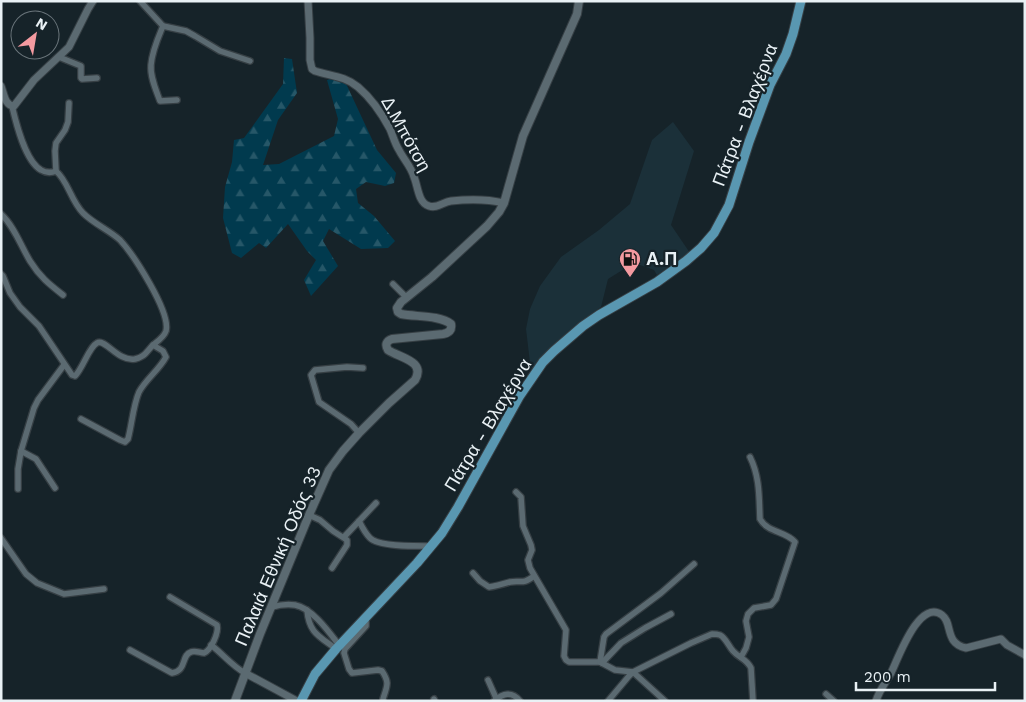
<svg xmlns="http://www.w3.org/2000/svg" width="1026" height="702" viewBox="0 0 1026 702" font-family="'Work Sans',sans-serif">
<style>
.built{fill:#1b3039}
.forest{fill:url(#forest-firs)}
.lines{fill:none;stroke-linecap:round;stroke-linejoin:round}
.minor-casing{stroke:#363f44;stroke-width:8}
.tertiary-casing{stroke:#363f44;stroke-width:9}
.secondary-casing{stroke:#363f44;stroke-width:10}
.primary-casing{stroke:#363f44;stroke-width:11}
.minor{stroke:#5b6a71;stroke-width:5.5}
.tertiary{stroke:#5b6a71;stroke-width:7}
.secondary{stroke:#5b6a71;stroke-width:8}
.primary{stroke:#5997b1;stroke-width:9}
.labels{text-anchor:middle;stroke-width:4.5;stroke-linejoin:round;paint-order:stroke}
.street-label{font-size:18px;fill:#e9f1f5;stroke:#162329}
.poi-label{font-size:18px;font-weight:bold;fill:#e9f1f5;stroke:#162329;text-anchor:start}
</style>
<defs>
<pattern id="forest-firs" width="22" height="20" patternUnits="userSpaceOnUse" patternTransform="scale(1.25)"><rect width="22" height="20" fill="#013a4e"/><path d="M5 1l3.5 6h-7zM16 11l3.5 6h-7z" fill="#265768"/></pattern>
</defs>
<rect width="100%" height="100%" fill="#162329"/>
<polygon class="built" points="673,122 694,151 671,225 690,253 657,275 654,270 640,265 632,264 608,279 601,307 574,327 554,345 541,358 531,371 526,329 530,309 540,286 561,257 599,230 630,204 652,140"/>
<polygon class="forest" points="284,58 292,59 297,93 278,120 263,165 279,164 334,136 338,119 327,80 342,75 377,150 396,173 394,183 385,186 366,182 356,189 358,203 374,216 395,241 388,248 361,249 329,229 323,241 338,266 311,296 304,280 316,260 307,251 288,224 266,248 259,243 241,258 232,253 223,218 225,187 232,162 234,140 244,138 283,84"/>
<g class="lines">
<g class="minor-casing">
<g id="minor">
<polyline points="140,1 163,26 186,31 195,36 220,51 250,61"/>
<path d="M 163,26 C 158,38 152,51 151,65 C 150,77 156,90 160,101 L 177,100"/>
<polyline points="59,57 81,66 81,78 82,79 97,78"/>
<path d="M 12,106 C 16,123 25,161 41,170 C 46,173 51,173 56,171 C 68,181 71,201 83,213 C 94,224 109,230 120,240 C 133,254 171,312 166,331 C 164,337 158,341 153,345 L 163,351 L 166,357 C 159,370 146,379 139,392 C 133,406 132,424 128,439 L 125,442 L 120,440 L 81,419"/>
<polyline points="56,171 55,151 56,143 65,130 68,122 69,103"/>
<path d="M 1,214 C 14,226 21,246 30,261 C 40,277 49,284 63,295"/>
<path d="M 1,274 L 3,276 L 10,293 L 20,307 L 39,326 L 72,375 L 75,376 C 83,368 89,347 97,343 C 105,338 118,362 135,359 C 139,358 142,357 145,354 C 148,351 150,348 153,345"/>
<polyline points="393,284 407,298"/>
<polyline points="359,433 351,424 319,402 311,375 315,370 347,367 363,368"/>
<polyline points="21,451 36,459 55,488"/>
<polyline points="18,489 18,469 21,451 34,408 38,400 64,365"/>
<polyline points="516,492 521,497 523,526 531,545 532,550 528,560 530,568 566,630 564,656 566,660 569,662 600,662 615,670 633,672 665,701"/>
<polyline points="309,515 320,520 333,531 347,540 347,545 332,568"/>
<path d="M 359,521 C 362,527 365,533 370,538 C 379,547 418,546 431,546"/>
<polyline points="344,537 376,503"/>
<polyline points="1,538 26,574 37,583 64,594 104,589"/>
<path d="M 473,573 L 480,581 L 489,587 C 496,586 503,584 510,582 C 522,580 522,585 534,576"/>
<path d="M 272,607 C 279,605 288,604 295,605 C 312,608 329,632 339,645"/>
<path d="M 307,610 C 309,633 319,636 336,649"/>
<path d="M 366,617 L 366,626 L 345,649 L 344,653 L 349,669 L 352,673 L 378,670 L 382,671 C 390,683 387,686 383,699 L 383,701"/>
<path d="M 211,645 C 223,654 232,666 245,673"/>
<path d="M 130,650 L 172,673 C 187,671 181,655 191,652 C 195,650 200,653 204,653 C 211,650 219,633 217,625 L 170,597"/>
<path d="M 741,657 L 746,648 L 749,637 L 746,621 L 748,614 L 754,608 L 771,605 L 776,599 L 795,542 C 786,531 768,533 760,519 C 759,498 760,477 750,457"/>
<polyline points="600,662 604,637 606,634 661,593 694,564"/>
<polyline points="602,663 621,643 645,628 671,614"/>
<polyline points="488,680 496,698"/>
<polyline points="826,694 834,701"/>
<polyline points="434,699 435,701"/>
<path d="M 494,701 C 503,693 512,691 520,701"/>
<path d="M 608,701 L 629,676 L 633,672 L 691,643 L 712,634 C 715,634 717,634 720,635 C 726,638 729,647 733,651 C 740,659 746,658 751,668 L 753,701"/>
</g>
</g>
<g class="tertiary-casing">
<g id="tertiary">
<path d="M 308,1 L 310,38 L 310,60 L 312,69 L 315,71 C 330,76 345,76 358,87 C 371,98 382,114 390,129 C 393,136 395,144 399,150 C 404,160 411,166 414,177 C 418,186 418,203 429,206 C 437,209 443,202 451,201 C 469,199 487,199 504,203"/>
<path d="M 1,86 C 4,94 5,106 14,106 L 34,80 L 69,47 L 88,9 L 93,1"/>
<polyline points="245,673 297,701"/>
<path d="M 876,701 C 879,691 886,682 891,673 C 898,659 919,598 942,615 C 953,623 944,643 966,648 L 1001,639 L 1007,645 L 1025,655"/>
</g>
</g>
<g class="secondary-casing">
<path id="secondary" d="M 235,701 L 260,634 L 309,515 L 329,470 L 343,451 L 359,433 L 389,403 L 415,380 C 426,361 400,358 388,350 C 385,345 386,341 392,339 L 443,334 C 449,333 452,330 451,324 C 439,315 416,317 401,314 L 398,312 L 397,308 L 401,302 L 432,277 L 487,226 L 499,212 L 504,203 L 523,136 L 577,14 L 579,1"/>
</g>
<g class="primary-casing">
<polyline id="primary" points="301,701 315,674 336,649 417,563 442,533 458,507 519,397 543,362 554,351 583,326 599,315 657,282 686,261 701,248 714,233 729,205 749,142 770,85 786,54 793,34 801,1"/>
</g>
<use href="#minor" class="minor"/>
<use href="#tertiary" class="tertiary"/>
<use href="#secondary" class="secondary"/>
<use href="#primary" class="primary"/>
</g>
<defs>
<g id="fuel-pin" transform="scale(1.125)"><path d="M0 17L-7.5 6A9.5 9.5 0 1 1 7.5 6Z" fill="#f49aa0" stroke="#162329"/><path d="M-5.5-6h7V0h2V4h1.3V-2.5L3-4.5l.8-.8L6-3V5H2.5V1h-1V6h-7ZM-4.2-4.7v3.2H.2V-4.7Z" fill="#111"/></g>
</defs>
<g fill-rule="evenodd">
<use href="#fuel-pin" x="630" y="259"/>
</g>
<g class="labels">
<g class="street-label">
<text transform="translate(745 115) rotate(-69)" y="6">Πάτρα - Βλαχέρνα</text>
<text transform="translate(406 134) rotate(61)" y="6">Δ.Μπότση</text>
<text transform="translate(488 425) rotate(-59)" y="6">Πάτρα - Βλαχέρνα</text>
<text transform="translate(278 556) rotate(-67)" y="6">Παλαιά Εθνική Οδός 33</text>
</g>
<g class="poi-label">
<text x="646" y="265">Α.Π</text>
</g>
</g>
<rect width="1026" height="702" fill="none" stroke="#e9f1f5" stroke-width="5"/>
<g transform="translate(35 35) rotate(31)"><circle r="24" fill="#162329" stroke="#6a757b"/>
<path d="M0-4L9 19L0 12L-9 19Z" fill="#f49aa0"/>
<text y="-8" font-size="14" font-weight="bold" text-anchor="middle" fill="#e9f1f5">N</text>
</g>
<path d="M856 682v8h139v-8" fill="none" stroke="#e9f1f5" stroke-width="2.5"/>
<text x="864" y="682" font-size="15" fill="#e9f1f5" stroke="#162329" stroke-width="4" paint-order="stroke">200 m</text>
</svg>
